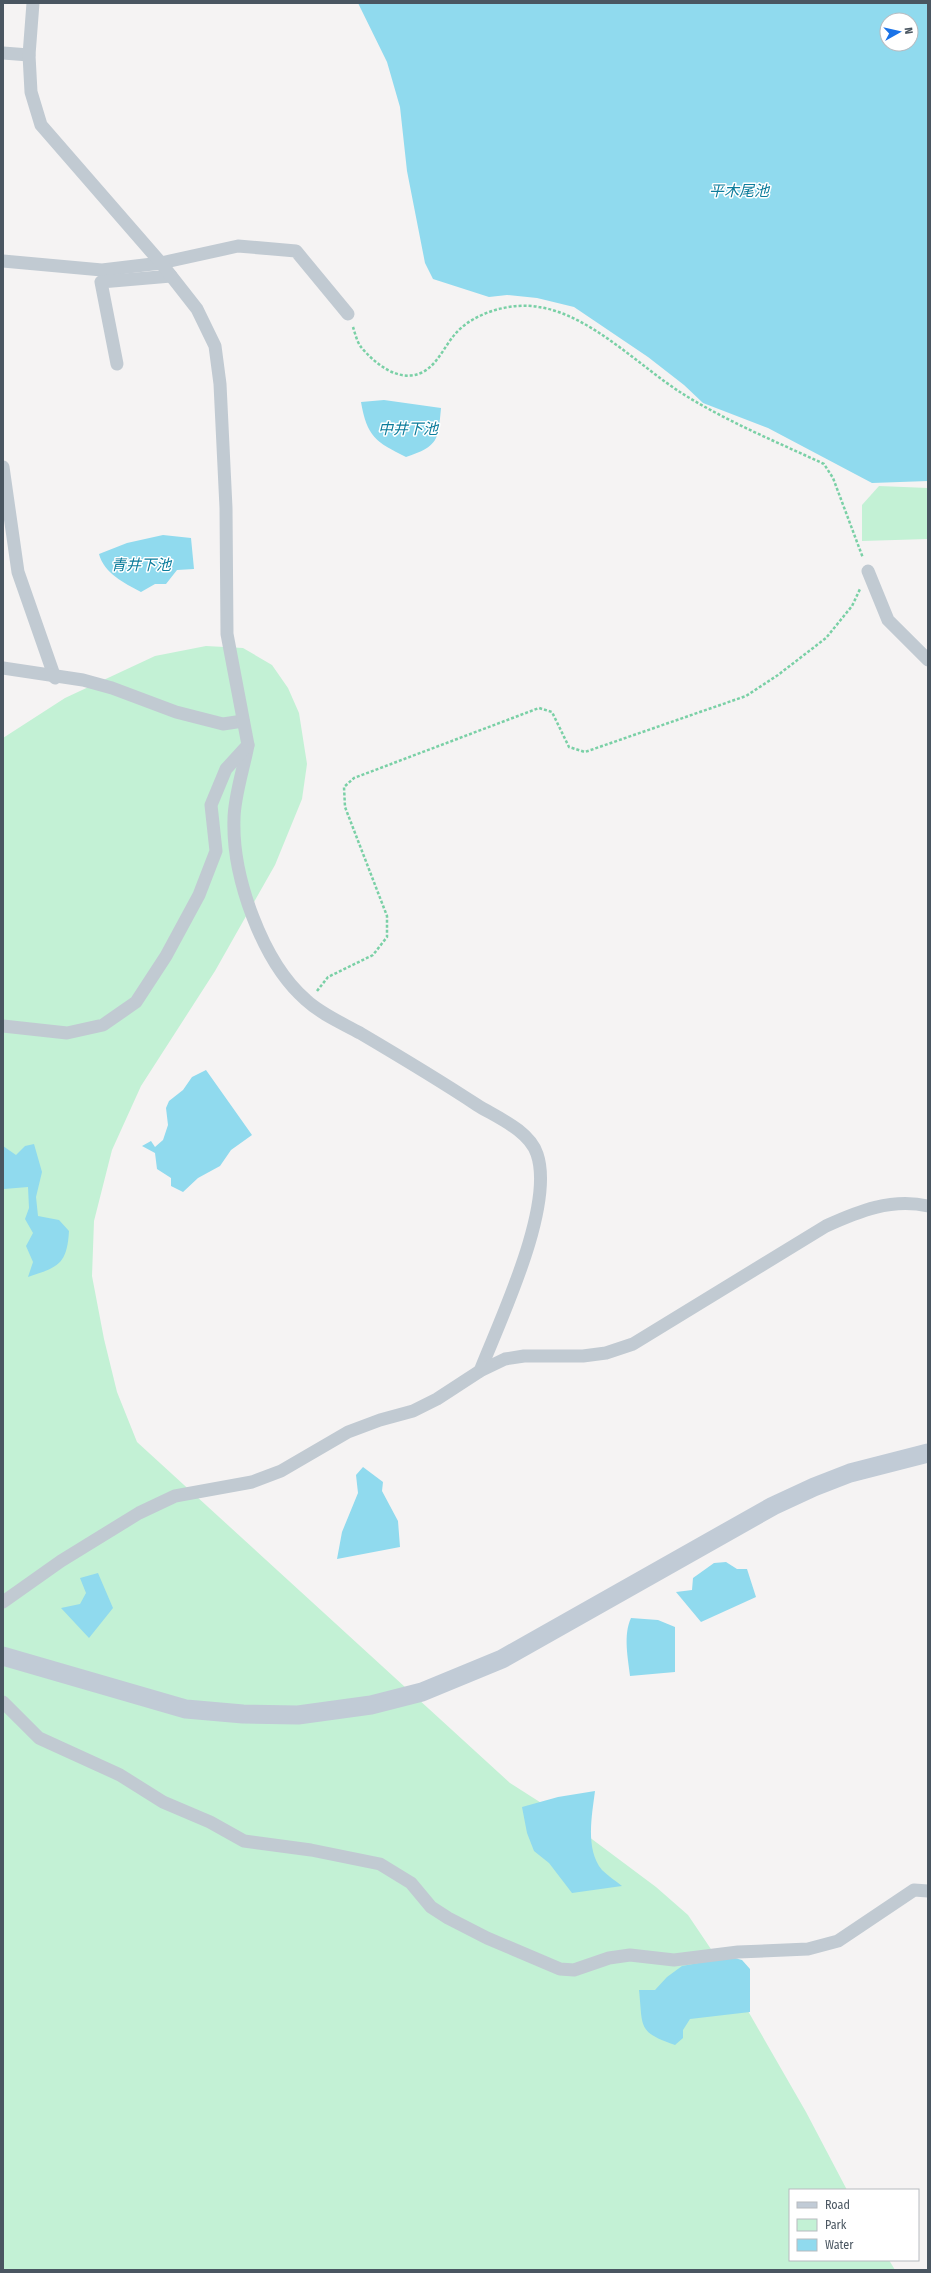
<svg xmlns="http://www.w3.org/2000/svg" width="931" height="2273" viewBox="0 0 931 2273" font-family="'Fira Sans Condensed','Noto Sans JP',sans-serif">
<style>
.green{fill:#c3f1d5}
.water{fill:#90daee;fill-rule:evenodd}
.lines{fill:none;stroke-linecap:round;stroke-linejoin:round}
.path{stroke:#7ad0a6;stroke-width:2.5;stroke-dasharray:3 2;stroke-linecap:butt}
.street{stroke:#c1cad2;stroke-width:13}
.secondary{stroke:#c1cbd6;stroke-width:19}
.labels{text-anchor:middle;stroke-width:3;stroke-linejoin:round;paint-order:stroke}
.water-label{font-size:15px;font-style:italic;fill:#0c7c9b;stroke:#fff}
</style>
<rect width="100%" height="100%" fill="#f5f3f3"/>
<g class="green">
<polygon points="879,486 928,488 928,539 862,541 862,505"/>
<polygon points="206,646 243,648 272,665 288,688 299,713 307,764 302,799 275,865 215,971 141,1086 112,1150 94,1221 92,1276 104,1339 117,1392 137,1442 510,1783 557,1813 656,1887 688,1915 721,1964 806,2112 847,2190 790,2190 790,2260 889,2260 895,2270 3,2270 3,738 65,698 155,656"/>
</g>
<g class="water">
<path d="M 358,3 L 928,3 L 928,481 L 872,483 L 768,428 L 703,403 L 684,385 L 648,357 L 574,307 L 537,298 L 507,295 L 489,297 L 433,279 L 425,263 L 407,171 L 400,107 L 387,62 ZM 887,20 L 911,20 L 911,44 L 887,44 Z"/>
<path d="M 384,400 L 441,408 C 438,440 439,446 406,457 C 376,442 367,437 361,402 Z"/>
<path d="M 163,535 L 191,538 L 194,569 L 177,570 L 166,584 L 155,584 L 141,592 C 124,583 104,573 99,554 L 127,543 Z"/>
<polygon points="206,1070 252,1135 231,1150 220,1166 198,1178 183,1192 171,1186 171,1178 157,1169 155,1153 142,1146 151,1141 155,1147 163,1140 168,1125 166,1108 169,1101 183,1090 192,1077"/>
<path d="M 34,1144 L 42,1172 L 36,1197 L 38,1216 L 59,1220 L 69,1231 C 67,1265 58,1267 28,1277 L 33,1262 L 26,1246 L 33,1233 L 25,1219 L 29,1208 L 28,1187 L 4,1189 L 3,1146 L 16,1155 L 25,1146 Z"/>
<polygon points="363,1467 383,1482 382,1491 398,1521 400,1547 337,1559 342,1532 358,1493 356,1475"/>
<polygon points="726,1562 737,1569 747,1569 756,1597 701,1622 676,1592 692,1590 693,1578 714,1563"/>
<polygon points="98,1573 113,1608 89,1638 61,1608 80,1604 86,1593 80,1578"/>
<path d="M 631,1618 L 658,1620 L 675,1627 L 675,1672 L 630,1676 C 628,1658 623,1635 631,1618 Z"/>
<path d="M 595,1791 C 592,1815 585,1849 602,1870 C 608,1876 616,1881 622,1886 L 572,1893 L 549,1863 L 534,1851 L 527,1833 L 522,1807 L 558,1797 Z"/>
<path d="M 731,1957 L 742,1960 L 750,1969 L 750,2012 L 690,2019 L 683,2030 L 683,2038 L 675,2045 C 637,2032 643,2027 639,1990 L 655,1990 L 667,1977 L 682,1966 Z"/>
</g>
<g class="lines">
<g class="path">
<path d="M 353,327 C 355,333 357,342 361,347 C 375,364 400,384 423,372 C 438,364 445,345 456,333 C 475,312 512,302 539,307 C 591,315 640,367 683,394 C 728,422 777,442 824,464 L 833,478 L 863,558"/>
<polyline points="317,991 328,977 373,955 387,937 387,916 345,807 344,787 354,778 539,708 552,712 569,747 585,752 746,696 778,675 826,638 852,606 860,589"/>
</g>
<g class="street">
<polyline points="3,53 29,55"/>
<polyline points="3,261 102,270 161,263 238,246 296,251 348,314"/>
<polyline points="117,364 101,282 171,276"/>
<polyline points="3,467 18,572 55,678"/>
<polyline points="868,571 888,620 928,660"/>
<polyline points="3,668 83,680 112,688 176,712 223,724 243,721"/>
<path d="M 248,745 C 244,767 234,797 234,819 C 232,876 262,962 306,1000 C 321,1014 342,1023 360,1033 C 399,1056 439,1080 477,1105 C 496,1117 529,1130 537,1154 C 555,1206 500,1320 480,1371"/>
<polyline points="3,1026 67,1033 103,1025 136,1002 166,956 199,895 216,851 211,805 226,769 248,745 227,634 226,508 220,384 215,346 197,309 161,263 41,125 31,92 29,55 33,3"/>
<path d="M 3,1602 L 61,1561 L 139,1513 L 175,1496 L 252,1482 L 281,1471 L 348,1432 L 380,1420 L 413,1411 L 437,1399 L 480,1371 L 505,1359 L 524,1356 L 583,1356 L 606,1353 L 633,1344 L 826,1226 C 859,1211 891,1198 928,1206"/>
<polyline points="3,1702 39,1738 120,1775 163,1802 210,1822 244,1841 311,1850 380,1864 411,1883 431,1907 448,1918 487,1938 560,1969 574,1970 609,1958 630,1955 674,1960 738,1952 808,1949 838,1941 914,1890 928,1891"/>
</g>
<polyline class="secondary" points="3,1656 186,1709 243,1714 298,1715 371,1705 422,1692 502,1659 773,1506 814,1487 850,1473 928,1453"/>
</g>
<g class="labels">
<g class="water-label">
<text x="739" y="196">平木尾池</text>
<text x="408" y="434">中井下池</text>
<text x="141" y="570">青井下池</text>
</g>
</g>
<rect width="931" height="2273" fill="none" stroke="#4a5661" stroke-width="8"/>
<rect x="789" y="2189" width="130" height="72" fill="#ffffff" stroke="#b7bbc0"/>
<rect x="797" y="2202" width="20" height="6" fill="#c1cbd6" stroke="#b7bbc0"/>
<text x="825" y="2209" font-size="12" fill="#4a5661">Road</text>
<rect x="797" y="2219" width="20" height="12" fill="#c3f1d5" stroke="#b7bbc0"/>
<text x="825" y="2229" font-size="12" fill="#4a5661">Park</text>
<rect x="797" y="2239" width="20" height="12" fill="#90daee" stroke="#b7bbc0"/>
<text x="825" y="2249" font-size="12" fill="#4a5661">Water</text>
<g transform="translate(899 32) rotate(82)"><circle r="19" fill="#ffffff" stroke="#b7bbc0"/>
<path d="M0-3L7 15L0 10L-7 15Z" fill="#1a73e8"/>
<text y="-6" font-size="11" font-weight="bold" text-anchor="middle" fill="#4a5661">N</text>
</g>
</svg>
